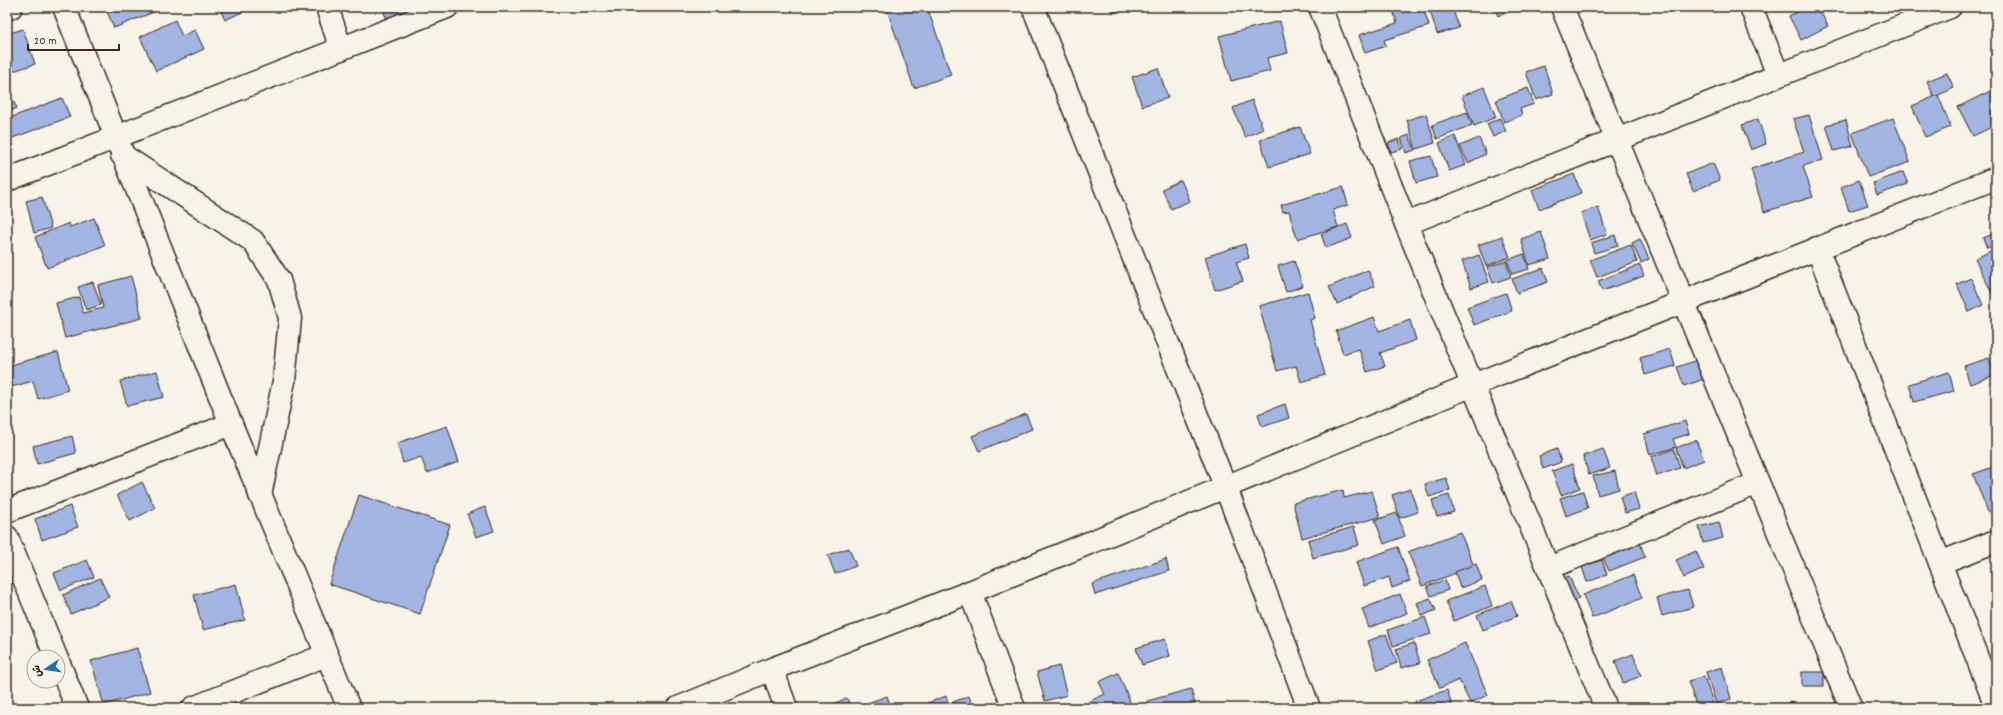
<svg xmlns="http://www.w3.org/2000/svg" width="2003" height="715" viewBox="0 0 2003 715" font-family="Dekko,'Playpen Sans Arabic',sans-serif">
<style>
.building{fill:#a1b4e2;stroke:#3b2a1e}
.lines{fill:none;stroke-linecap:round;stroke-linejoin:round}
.street-casing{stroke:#3b2a1e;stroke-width:25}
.street{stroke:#f7f3e8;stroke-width:22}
</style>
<rect width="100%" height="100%" fill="#f7f3e8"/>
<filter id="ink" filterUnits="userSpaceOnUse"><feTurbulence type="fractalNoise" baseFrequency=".025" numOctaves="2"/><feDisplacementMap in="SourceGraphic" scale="8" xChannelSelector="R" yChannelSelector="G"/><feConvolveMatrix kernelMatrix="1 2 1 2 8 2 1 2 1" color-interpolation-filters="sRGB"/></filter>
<g filter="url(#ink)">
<g class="building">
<polygon points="105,7 166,7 114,28"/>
<polygon points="219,7 253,7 225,20"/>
<polygon points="382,7 410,7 413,14 389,25"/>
<polygon points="886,7 927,7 951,75 914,88"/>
<polygon points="1111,7 1133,7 1113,13"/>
<polygon points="1392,7 1423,7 1429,26 1384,40 1386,46 1365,53 1359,35 1397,23"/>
<polygon points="1429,7 1452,7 1459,28 1437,34"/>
<polygon points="1494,7 1515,7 1516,9 1498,16"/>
<polygon points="1806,7 1818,7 1828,26 1801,40 1789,16"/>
<polygon points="175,20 182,36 195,30 204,49 156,71 140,37"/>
<polygon points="1280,21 1288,53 1267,58 1270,71 1231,81 1219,36"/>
<polygon points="23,29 35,64 7,73 7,34"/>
<polygon points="1544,66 1553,94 1536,100 1526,72"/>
<polygon points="1158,68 1168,98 1142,106 1132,77"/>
<polygon points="1947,73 1954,88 1934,97 1927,81"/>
<polygon points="1484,87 1496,117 1474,126 1462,96"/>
<polygon points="1528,88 1534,104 1520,109 1522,115 1504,122 1496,100"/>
<polygon points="1996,88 1996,125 1973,136 1958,107"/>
<polygon points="7,89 17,108 7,113"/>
<polygon points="1938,95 1951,127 1925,137 1912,106"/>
<polygon points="62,98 70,117 7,140 7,119"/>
<polygon points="1252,100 1263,129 1245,137 1233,108"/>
<polygon points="1467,112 1472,125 1437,139 1432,125"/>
<polygon points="1426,114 1435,143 1416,149 1407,120"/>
<polygon points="1809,115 1823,160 1803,166 1813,197 1764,212 1751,169 1804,152 1793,119"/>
<polygon points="1500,118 1506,131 1493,137 1487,124"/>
<polygon points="1893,118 1910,162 1868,177 1852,133"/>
<polygon points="1758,119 1766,144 1751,150 1742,125"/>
<polygon points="1846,120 1853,146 1834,151 1826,125"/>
<polygon points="1300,127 1310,154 1269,167 1260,140"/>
<polygon points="1409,135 1415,150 1406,153 1401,138"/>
<polygon points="1455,136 1466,165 1449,171 1439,143"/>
<polygon points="1479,138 1486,154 1468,163 1460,146"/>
<polygon points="1399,139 1402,149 1391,152 1388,143"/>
<polygon points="1431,156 1437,177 1416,183 1410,161"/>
<polygon points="1713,163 1720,180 1693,191 1686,174"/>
<polygon points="1903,172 1908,184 1877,195 1873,183"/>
<polygon points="1574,174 1581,193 1539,209 1532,190"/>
<polygon points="1181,180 1190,201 1171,209 1162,189"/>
<polygon points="1859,180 1868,205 1849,211 1841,187"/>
<polygon points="1343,187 1348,205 1333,210 1338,227 1297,239 1289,211 1283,212 1281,205"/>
<polygon points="42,197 51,228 34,233 26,201"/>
<polygon points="1598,207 1607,234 1590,240 1581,213"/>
<polygon points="94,218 105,245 47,268 35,237 69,223 70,227"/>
<polygon points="1347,224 1352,238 1326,248 1321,234"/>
<polygon points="1541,232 1550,259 1529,265 1521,239"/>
<polygon points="1996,233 1996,244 1987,248 1983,238"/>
<polygon points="1615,235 1618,246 1594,253 1591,243"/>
<polygon points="1502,236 1510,257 1486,266 1478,245"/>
<polygon points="1640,239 1649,259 1641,263 1632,243"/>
<polygon points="1245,244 1249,258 1236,262 1243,281 1215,290 1205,257"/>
<polygon points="1631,245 1637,262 1597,277 1590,260"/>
<polygon points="1996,248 1996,301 1975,259"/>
<polygon points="1524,254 1529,269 1512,274 1507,260"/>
<polygon points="1479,255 1489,282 1471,288 1462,261"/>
<polygon points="1294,261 1303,286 1286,292 1278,266"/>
<polygon points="1506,261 1511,277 1493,283 1487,267"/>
<polygon points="1640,265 1644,276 1602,291 1598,281"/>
<polygon points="1543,268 1548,282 1517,293 1512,279"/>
<polygon points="1368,270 1375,286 1337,304 1329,287"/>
<polygon points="131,276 142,318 65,338 56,303 79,297 83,313 103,308 98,285"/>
<polygon points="1971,278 1983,305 1969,312 1957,284"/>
<polygon points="93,282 101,305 86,310 78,287"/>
<polygon points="1308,292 1315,318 1310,320 1325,375 1301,382 1296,366 1277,371 1259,306"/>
<polygon points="1506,293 1512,311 1474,325 1467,307"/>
<polygon points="1374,317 1379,331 1410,320 1416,340 1380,353 1385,366 1367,372 1359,349 1343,354 1336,331"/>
<polygon points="1670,349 1675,366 1645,375 1640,358"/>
<polygon points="58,352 68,390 38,399 33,381 11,387 7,366"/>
<polygon points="1989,358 1995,375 1970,384 1964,366"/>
<polygon points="1700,359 1707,378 1684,386 1677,367"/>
<polygon points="157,371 164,397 127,406 120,381"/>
<polygon points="1949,372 1954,391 1914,402 1909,384"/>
<polygon points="1285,404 1289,418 1262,427 1258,414"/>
<polygon points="1026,414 1032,429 979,451 972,436"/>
<polygon points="1685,421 1689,434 1673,439 1676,447 1650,455 1644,434"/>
<polygon points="447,426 459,462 427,473 421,457 403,463 397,443"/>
<polygon points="72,436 76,453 37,464 33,446"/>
<polygon points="1696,440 1704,460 1683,468 1676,448"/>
<polygon points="1557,449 1561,462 1543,469 1539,456"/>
<polygon points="1603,449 1610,468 1589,475 1583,456"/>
<polygon points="1674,449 1680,468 1657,476 1651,457"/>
<polygon points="1572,464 1580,488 1561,495 1552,471"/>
<polygon points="1996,466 1996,509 1988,512 1973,474"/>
<polygon points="1615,471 1619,489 1598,495 1593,476"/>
<polygon points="1446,478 1450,490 1429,497 1425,484"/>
<polygon points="142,482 155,508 130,521 117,495"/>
<polygon points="1410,489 1418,512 1400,518 1392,495"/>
<polygon points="1343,490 1344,498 1372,491 1380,517 1302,538 1293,503"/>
<polygon points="1583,491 1588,508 1566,516 1560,498"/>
<polygon points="1634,492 1639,509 1625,513 1620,497"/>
<polygon points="359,495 450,525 420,614 329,584"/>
<polygon points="1449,495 1454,512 1437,517 1432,500"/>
<polygon points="70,506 78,527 42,540 35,519"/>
<polygon points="485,507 494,531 476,537 467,514"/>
<polygon points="1397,513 1405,536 1384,544 1375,520"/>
<polygon points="1719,522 1723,538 1703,543 1699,527"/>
<polygon points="1354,527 1359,545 1313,558 1308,540"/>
<polygon points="1460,532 1474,566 1422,586 1408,552"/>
<polygon points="1640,543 1645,557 1609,571 1603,558"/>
<polygon points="1398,547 1410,581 1392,588 1389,577 1364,586 1356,562"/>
<polygon points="849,548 856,566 835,574 828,555"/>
<polygon points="1696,551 1704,569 1684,578 1676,560"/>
<polygon points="1166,559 1169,571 1095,595 1092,584"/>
<polygon points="87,560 94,577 61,590 54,573"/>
<polygon points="1602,560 1607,575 1587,582 1582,567"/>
<polygon points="1476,564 1482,580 1460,588 1455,572"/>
<polygon points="1633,575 1642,598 1592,618 1583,595"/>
<polygon points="1569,576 1579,598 1568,603 1558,581"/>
<polygon points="100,578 109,597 71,614 63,595"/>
<polygon points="1445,580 1448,590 1431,596 1427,586"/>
<polygon points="236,584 245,620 203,630 194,595"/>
<polygon points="1485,586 1492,606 1454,621 1446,601"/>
<polygon points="1688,590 1693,607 1662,616 1657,598"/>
<polygon points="1400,594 1407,613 1369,628 1362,609"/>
<polygon points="1430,598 1436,610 1422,616 1417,603"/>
<polygon points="1511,601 1517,616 1483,630 1477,615"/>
<polygon points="1425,617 1431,634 1393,646 1388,630"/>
<polygon points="1386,634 1397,663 1378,670 1368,641"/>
<polygon points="1165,639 1170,656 1142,665 1136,648"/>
<polygon points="1414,643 1420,663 1401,668 1396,649"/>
<polygon points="1465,643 1488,695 1470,703 1459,680 1440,688 1427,660"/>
<polygon points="137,648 150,692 104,705 91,661"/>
<polygon points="1633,654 1641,676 1623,683 1615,661"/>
<polygon points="1059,666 1067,695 1045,701 1037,672"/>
<polygon points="1722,667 1731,699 1716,704 1706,672"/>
<rect x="1802" y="672" width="22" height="14"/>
<polygon points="1118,673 1131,704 1121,708 1091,708 1088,702 1105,694 1099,682"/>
<polygon points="1704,676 1714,706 1697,708 1688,681"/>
<polygon points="1191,689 1196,708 1149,708 1147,701"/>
<polygon points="1447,690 1453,708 1418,708 1415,701"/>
<polygon points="887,696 891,708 860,708 859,706"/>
<polygon points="946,696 950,708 927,708 925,704"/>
<polygon points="969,696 973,708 952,708 950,703"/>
<polygon points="847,698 851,708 824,708"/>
<polygon points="1791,702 1793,708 1775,708"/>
<polygon points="1730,704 1732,708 1717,708"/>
</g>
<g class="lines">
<g class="street-casing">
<g id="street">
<polyline points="64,7 231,424 349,708"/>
<polyline points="327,7 341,49"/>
<polyline points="1033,7 1226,488 1309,708"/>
<polyline points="1320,7 1406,224 1606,708"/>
<polyline points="1562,7 1851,708"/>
<polyline points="1751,7 1778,75"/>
<polyline points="7,9 11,7"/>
<polyline points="122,155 253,241 279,280 290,318 284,381 260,495"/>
<polyline points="7,180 447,7"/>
<polyline points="1406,224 1950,7"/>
<polyline points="1817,248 1996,706"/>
<polyline points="7,511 231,424"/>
<polyline points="7,537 56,657"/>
<polyline points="1940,563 1996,541"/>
<polyline points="1549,568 1758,483"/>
<polyline points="970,592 1014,708"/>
<polyline points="58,661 77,708"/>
<polyline points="772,669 786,708"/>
<polyline points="193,708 326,655"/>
<polyline points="678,708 772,669 970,592 1473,385 1996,178"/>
</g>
</g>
<use href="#street" class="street"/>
</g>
</g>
<rect width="2003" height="715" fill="none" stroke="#f7f3e8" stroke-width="24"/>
<rect x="12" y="12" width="1979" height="691" fill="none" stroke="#3b2a1e" stroke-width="1.5" filter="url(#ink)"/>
<g transform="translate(46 669) rotate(257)"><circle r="19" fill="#f7f3e8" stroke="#aca397"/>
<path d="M0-3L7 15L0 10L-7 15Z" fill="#1f6fb2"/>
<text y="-6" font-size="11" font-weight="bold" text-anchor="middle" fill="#3b2a1e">ش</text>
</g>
<path d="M28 44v6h91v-6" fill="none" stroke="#3b2a1e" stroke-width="2"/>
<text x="34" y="44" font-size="12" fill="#3b2a1e" stroke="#f7f3e8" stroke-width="3" paint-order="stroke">20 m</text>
</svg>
